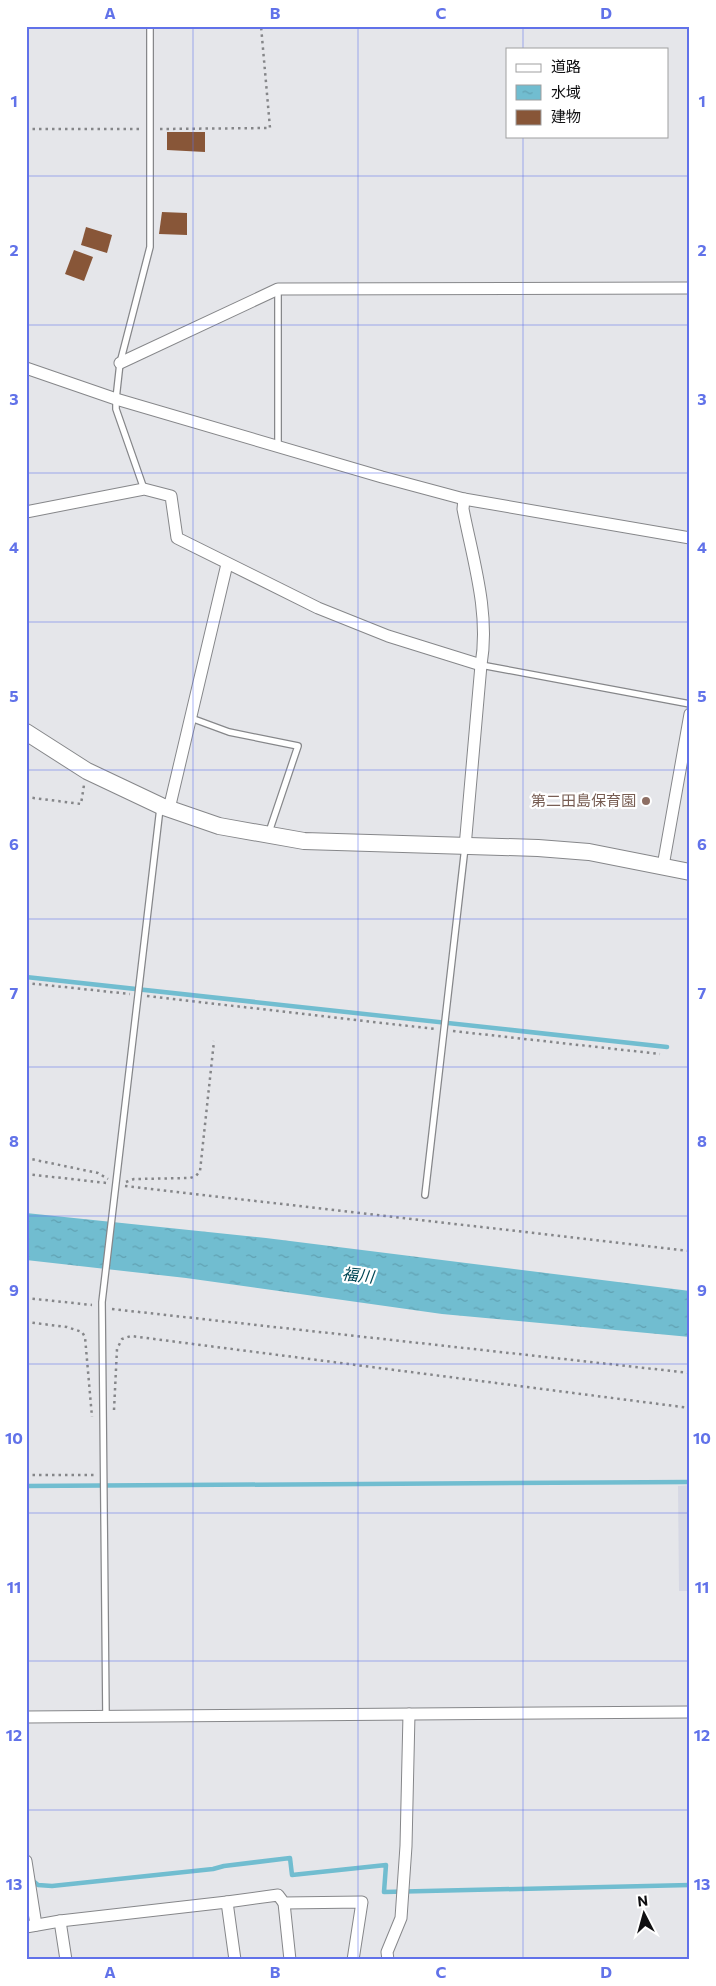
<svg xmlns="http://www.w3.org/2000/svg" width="716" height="1986" viewBox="0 0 716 1986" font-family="Commissioner,'Noto Sans JP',sans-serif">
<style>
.built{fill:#d6d8e4}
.water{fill:url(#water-ripples)}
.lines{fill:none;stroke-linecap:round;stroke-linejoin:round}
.stream{stroke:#71bdd0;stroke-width:4.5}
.building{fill:#885638}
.lane-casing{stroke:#86878a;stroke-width:8}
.street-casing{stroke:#86878a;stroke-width:13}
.secondary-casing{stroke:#86878a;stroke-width:18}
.path{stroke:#858689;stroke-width:2.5;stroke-dasharray:2.5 4;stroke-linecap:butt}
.lane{stroke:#fff;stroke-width:5.5}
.street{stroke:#fff;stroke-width:11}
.secondary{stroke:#fff;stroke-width:16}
.grid{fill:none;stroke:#6172e9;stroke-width:1;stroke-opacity:0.55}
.education-dot{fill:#8d6e63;stroke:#fff;stroke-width:2}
.labels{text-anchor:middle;stroke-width:4.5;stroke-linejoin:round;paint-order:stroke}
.education-label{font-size:15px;fill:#785e54;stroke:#fff;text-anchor:end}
.water-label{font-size:16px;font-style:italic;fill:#004755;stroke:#fff}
.neatline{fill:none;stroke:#6172e9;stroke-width:2}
.grid-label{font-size:16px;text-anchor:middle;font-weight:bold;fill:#6172e9}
</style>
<defs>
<pattern id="water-ripples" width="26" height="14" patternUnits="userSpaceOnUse" patternTransform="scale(1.25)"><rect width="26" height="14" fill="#71bdd0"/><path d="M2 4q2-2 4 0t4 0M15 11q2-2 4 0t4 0" fill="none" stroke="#61a1b2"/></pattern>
</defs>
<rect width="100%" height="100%" fill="#e5e6ea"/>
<polygon class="built" points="690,1485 690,1591 679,1591 678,1486"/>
<polygon class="water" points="26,1213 266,1238 690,1291 690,1337 442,1314 186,1278 26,1260"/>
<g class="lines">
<g class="stream">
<polyline points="26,977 667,1047"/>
<polyline points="26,1486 690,1482"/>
<polyline points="32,1880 38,1885 52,1886 213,1869 224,1866 290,1858 292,1875 386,1865 384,1892 690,1885"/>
</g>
</g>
<g class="building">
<polygon points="167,132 205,132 205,152 167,150"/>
<polygon points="162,212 187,213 187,235 159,234"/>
<polygon points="86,227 112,235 107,253 81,245"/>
<polygon points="74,250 93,257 84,281 65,274"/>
</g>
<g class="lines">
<g class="lane-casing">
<g id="lane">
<polyline points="278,447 278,289"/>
<polyline points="144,489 116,409 116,399 120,363 150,247 150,26"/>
<polyline points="481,665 690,704"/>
<polyline points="191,718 229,732 298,746 269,832"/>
<polyline points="425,1195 465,847"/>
<polyline points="106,1716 102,1302 160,808"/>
</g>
</g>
<g class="street-casing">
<g id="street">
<polyline points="120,363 278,289 690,288"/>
<polyline points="26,368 116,399 382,477 464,499 690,538"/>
<path d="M 464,499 L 463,509 C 473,560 490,613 481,665 L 465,847"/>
<polyline points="26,512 144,489 171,496 177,538 318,608 388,636 481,665"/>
<polyline points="169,809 227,564"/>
<polyline points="663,866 690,714"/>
<polyline points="26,1717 690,1712"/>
<polyline points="26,1861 36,1925"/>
<polyline points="227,1902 278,1895 284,1903 362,1902 353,1960"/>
<polyline points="284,1903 290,1960"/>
<polyline points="60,1921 66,1960"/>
<polyline points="26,1927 60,1921 227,1902 235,1960"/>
<polyline points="388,1960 387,1952 401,1918 406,1846 409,1714"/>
</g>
</g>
<g class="secondary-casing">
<polyline id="secondary" points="26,732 87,771 161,806 219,826 304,841 538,848 589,852 690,872"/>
</g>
<g class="path">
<polyline points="26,129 140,129"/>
<polyline points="160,129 270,128 261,26"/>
<polyline points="26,797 81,804 84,785"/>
<polyline points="26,983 130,994"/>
<polyline points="147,996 435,1029"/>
<polyline points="453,1031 660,1054"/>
<polyline points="26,1158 98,1173 108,1179"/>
<polyline points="26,1174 107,1183"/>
<polyline points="126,1182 134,1179 190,1178 196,1176 200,1171 214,1041"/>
<polyline points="125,1186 690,1251"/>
<polyline points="26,1298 92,1305"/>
<polyline points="112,1309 690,1373"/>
<polyline points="26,1322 67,1327 82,1332 85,1337 92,1417"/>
<polyline points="114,1410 117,1349 122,1339 131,1336 690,1408"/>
<polyline points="26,1475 94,1475"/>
</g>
<use href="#lane" class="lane"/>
<use href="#street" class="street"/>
<use href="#secondary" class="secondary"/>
</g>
<path class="grid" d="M 193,26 L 193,1960M 358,26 L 358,1960M 523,26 L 523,49M 523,136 L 523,1960M 26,176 L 690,176M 26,325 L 690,325M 26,473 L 690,473M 26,622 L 690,622M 26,770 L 690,770M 26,919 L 690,919M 26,1067 L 690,1067M 26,1216 L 690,1216M 26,1364 L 690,1364M 26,1513 L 690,1513M 26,1661 L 690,1661M 26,1810 L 690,1810"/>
<circle class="education-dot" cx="646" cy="801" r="5"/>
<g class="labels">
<g class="education-label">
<text x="636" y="806">第二田島保育園</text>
</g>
<g class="water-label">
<text transform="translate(358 1275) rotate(6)" y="6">福川</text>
</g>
</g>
<rect width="716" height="1986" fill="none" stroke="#ffffff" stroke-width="55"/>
<rect x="506" y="48" width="162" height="90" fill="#ffffff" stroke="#9f9fa0"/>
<rect x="516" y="64" width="25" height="8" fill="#ffffff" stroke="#9f9fa0"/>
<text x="551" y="72" font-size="15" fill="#101012">道路</text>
<rect x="516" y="85" width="25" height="15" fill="url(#water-ripples)" stroke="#9f9fa0"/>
<text x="551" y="98" font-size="15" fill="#101012">水域</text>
<rect x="516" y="110" width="25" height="15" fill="#885638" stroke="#9f9fa0"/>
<text x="551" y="122" font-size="15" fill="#101012">建物</text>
<g transform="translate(644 1914) rotate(354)" stroke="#ffffff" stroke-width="4" paint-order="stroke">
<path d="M0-4L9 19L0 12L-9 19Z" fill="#101012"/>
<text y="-8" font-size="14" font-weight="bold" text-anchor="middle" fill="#101012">N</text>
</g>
<rect x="28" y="28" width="660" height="1930" class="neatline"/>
<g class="grid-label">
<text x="110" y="19">A</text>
<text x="275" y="19">B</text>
<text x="441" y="19">C</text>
<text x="606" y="19">D</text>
<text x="14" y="107">1</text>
<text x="702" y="107">1</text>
<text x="14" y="256">2</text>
<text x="702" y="256">2</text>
<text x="14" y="405">3</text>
<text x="702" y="405">3</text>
<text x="14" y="553">4</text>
<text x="702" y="553">4</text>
<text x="14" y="702">5</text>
<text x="702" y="702">5</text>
<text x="14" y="850">6</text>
<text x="702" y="850">6</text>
<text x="14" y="999">7</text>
<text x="702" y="999">7</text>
<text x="14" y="1147">8</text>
<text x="702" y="1147">8</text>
<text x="14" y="1296">9</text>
<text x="702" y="1296">9</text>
<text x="14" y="1444">10</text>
<text x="702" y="1444">10</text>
<text x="14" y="1593">11</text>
<text x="702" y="1593">11</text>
<text x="14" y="1741">12</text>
<text x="702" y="1741">12</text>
<text x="14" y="1890">13</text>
<text x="702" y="1890">13</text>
<text x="110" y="1978">A</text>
<text x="275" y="1978">B</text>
<text x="441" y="1978">C</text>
<text x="606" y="1978">D</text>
</g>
</svg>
